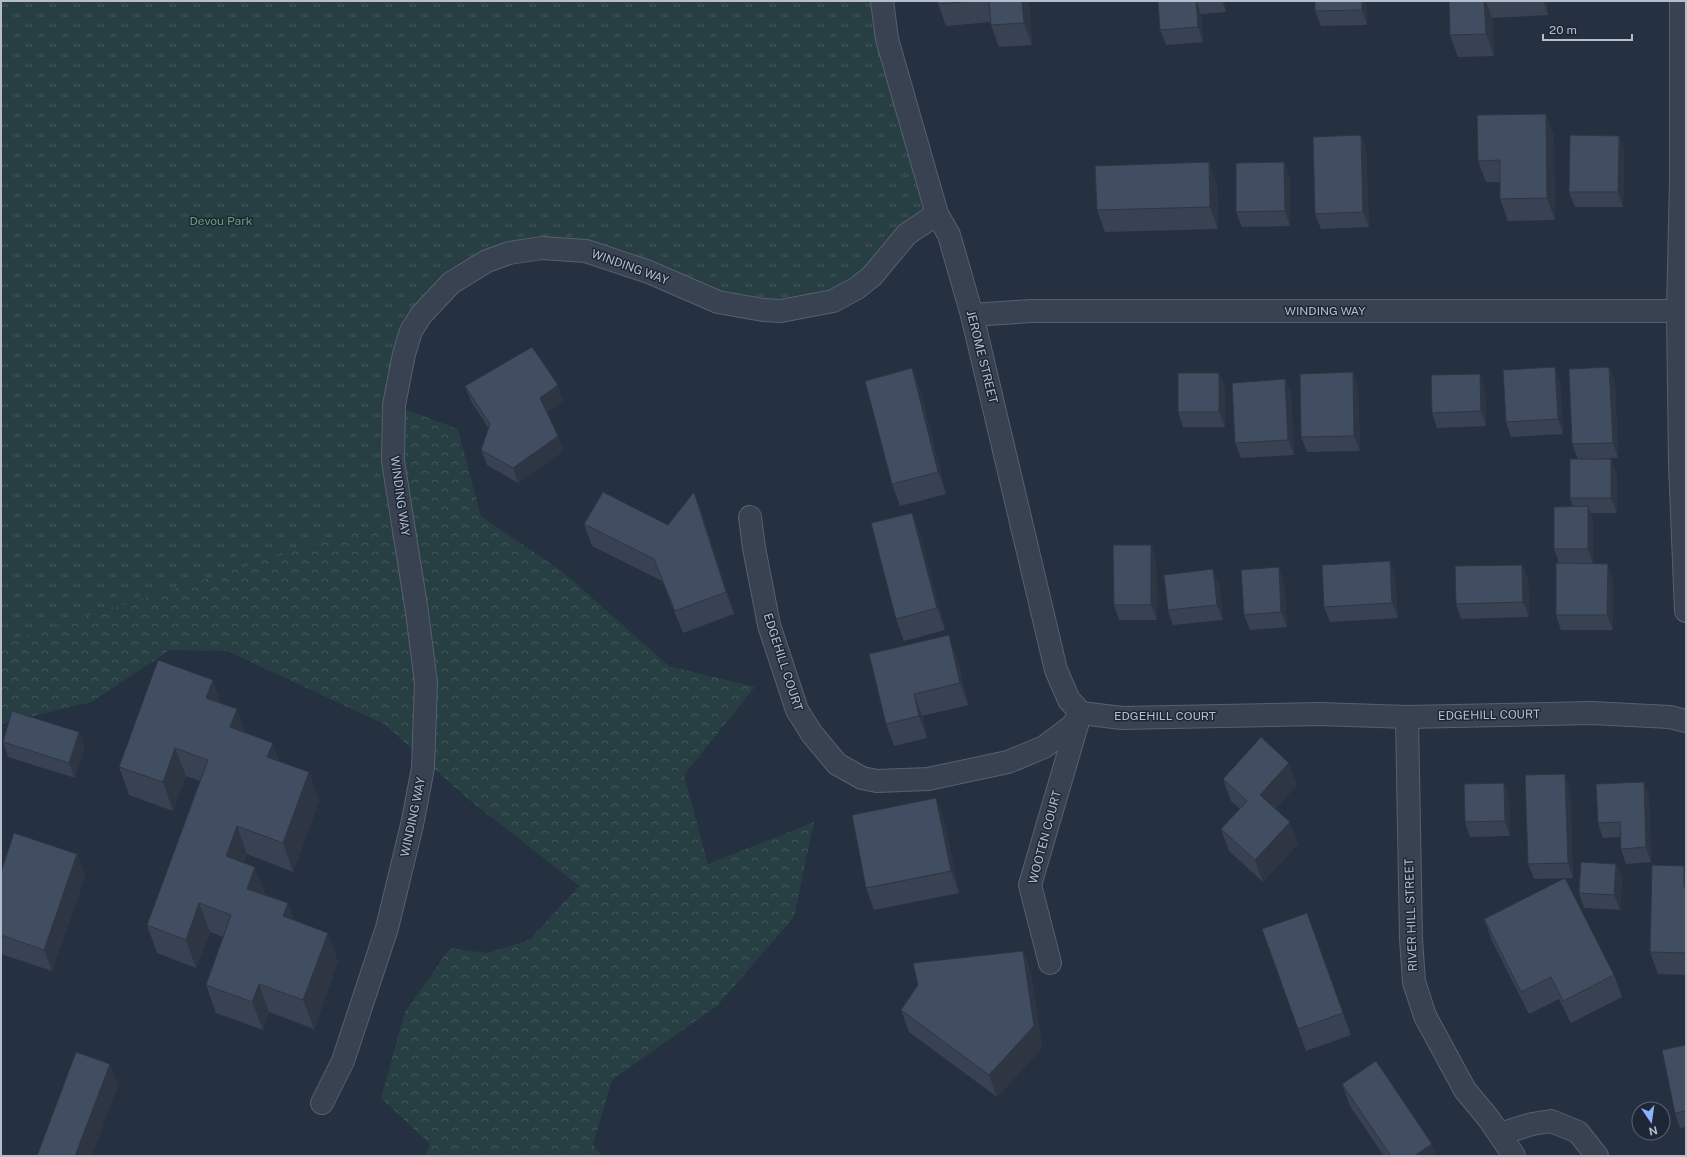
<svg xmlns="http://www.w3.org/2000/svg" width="1687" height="1157" viewBox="0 0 1687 1157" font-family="'Public Sans',sans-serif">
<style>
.forest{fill:url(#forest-crowns)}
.park{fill:url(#park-tufts)}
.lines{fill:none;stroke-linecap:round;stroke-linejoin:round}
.minor-casing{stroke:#57606e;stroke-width:24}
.minor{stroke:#394251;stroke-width:22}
.wall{fill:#384253}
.shaded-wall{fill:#2e3644}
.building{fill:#414d61;stroke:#2e3644}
.labels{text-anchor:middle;stroke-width:3;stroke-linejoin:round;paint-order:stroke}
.park-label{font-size:12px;fill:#6c9d79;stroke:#1e2736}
.street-label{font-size:12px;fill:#b6bdcb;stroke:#1e2736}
</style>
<defs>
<pattern id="forest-crowns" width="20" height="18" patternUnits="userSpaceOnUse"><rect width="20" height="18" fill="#273e42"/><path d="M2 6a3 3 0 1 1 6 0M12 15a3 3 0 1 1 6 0" fill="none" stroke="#44585c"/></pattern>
<pattern id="park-tufts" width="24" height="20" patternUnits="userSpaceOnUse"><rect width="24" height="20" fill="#273e42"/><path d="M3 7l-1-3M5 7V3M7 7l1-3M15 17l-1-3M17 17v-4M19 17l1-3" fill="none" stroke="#44585c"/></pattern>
</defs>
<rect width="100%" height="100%" fill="#253041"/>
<polygon class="forest" points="1,1 586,251 509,253 421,315 394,405 458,429 481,516 563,572 669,666 755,687 684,775 708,864 814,822 794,917 717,1006 612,1080 593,1145 603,1156 425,1156 430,1144 381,1098 405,1012 450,948 487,953 529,940 579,886 468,799 384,724 227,651 170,650 92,702 1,724 1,643 11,640"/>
<polygon class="park" points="1,1 882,1 937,214 872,276 781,311 542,248 451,283 404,354 402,517 1,643"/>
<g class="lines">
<g class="minor-casing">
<g id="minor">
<polyline points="882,1 887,39 937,214 949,235 972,315 1056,670 1069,700 1081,713"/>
<polyline points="1681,1 1681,180 1678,311 1680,465 1686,611"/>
<polyline points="972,315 1031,311 1678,311"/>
<polyline points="750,517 754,548 769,625 797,710 812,734 837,764 862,778 877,781 928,779 1008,762 1044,747 1072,726 1081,713"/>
<polyline points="1081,713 1122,718 1320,714 1407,717 1591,713 1670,717 1686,721"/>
<polyline points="1407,717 1411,939 1414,982 1425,1016 1465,1090 1489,1119 1514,1156"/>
<polyline points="1050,963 1030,885 1079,718"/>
<polyline points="322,1103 343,1061 387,928 412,825 423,768 426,683 417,612 393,461 394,405 404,354 411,331 421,315 451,283 487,261 509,253 542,248 586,251 649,272 718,302 763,310 781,311 833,301 857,288 872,276 907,234 937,214"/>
<polyline points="1500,1134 1532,1124 1551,1121 1578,1132 1597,1156"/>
</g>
</g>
<use href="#minor" class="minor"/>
</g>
<g class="wall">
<polygon points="937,1 1029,1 1032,45 999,47 991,25 991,22 946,26 938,4"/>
<polygon points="1158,1 1225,1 1226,12 1201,14 1203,42 1166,45 1160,30"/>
<polygon points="1366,1 1367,25 1321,26 1315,11"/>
<polygon points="1449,1 1548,1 1548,15 1492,18 1494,56 1458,57 1450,35"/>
<polygon points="1546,114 1554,136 1555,220 1508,221 1500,199 1500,182 1486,182 1478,161"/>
<polygon points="1361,135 1366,150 1369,227 1321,229 1315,214"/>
<polygon points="1619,136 1624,151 1623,207 1575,207 1569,192"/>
<polygon points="1290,177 1290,226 1242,227 1236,212"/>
<polygon points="1217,184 1218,229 1105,232 1097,210"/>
<polygon points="1609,367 1615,382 1618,458 1595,459 1617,474 1617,513 1590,513 1593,521 1593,564 1613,579 1613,630 1561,630 1556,615 1559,563 1554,549 1573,506 1570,498 1578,459 1572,444"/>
<polygon points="912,368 920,390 946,494 900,506 892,484"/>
<polygon points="1219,373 1225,388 1225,427 1183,427 1178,412"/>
<polygon points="1285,379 1291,394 1294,455 1241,458 1235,443"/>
<polygon points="1560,382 1563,434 1511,437 1506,422"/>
<polygon points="465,386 563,400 547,412 558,436 563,451 518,483 487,465 481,450 489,429 471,401"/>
<polygon points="1358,387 1360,451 1307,452 1301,437"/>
<polygon points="1485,389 1486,426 1437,428 1432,413"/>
<polygon points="694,492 702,514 734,614 683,633 662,581 592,546 584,524 668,525"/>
<polygon points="912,513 920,535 945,630 904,641 896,619"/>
<polygon points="1151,545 1156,560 1157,620 1119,620 1114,605"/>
<polygon points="1390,561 1395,576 1398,618 1330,622 1324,607"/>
<polygon points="1522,565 1528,580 1529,617 1461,619 1456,604"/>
<polygon points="1284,582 1287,627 1250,630 1244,615"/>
<polygon points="1219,584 1223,620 1173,625 1168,610"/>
<polygon points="869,654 957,657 968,705 922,716 927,738 894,746 886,724"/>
<polygon points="221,704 237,709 245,733 279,762 309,772 319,801 293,872 247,854 244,863 266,895 288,903 294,920 338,961 314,1029 269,1012 263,1030 216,1013 206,985 223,937 210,932 196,968 157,953 147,925 200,781 186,776 173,811 129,795 119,767"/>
<polygon points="79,732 84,747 75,778 8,757 3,742"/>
<polygon points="1223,779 1297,785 1275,809 1290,822 1298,844 1263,882 1229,851 1221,829 1240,809 1231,801"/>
<polygon points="1644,782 1649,797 1651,862 1626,864 1621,849 1621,837 1603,838 1598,823"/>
<polygon points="1504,783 1509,798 1510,836 1470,837 1465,822"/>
<polygon points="1570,789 1573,878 1534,879 1528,864"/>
<polygon points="944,820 959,893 874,910 866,888"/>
<polygon points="77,854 85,876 52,971 1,954 1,872"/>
<polygon points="1616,864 1622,879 1620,910 1584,908 1579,893"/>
<polygon points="1686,871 1686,975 1658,974 1650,952"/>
<polygon points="1307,913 1351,1035 1306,1051 1262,929"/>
<polygon points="1484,919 1614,975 1622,997 1571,1023 1559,999 1529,1014 1492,941"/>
<polygon points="1023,951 1031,973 1042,1048 997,1097 909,1032 901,1010"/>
<polygon points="1686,1045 1686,1127 1680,1128 1675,1113"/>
<polygon points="1342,1084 1436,1156 1384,1156 1350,1106"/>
</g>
<g class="shaded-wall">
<polygon points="1022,1 1029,1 1032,45 1024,23"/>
<polygon points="1196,1 1201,14 1203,42 1198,27"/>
<polygon points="1222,1 1225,1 1226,12"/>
<polygon points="1362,1 1366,1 1367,25 1362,10"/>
<polygon points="1484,1 1486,1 1492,18 1494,56 1486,34"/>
<polygon points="1543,1 1548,1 1548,15"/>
<polygon points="1546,114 1554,136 1555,220 1547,198"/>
<polygon points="1361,135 1366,150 1369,227 1363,212"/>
<polygon points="1619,136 1624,151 1623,207 1618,192"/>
<polygon points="1209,162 1217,184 1218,229 1210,207"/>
<polygon points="1284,162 1290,177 1290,226 1285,211"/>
<polygon points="1555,367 1560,382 1563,434 1558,419"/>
<polygon points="1609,367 1615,382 1618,458 1613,443"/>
<polygon points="912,368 920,390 946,494 938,472"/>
<polygon points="1353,372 1358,387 1360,451 1354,436"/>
<polygon points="1219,373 1225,388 1225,427 1219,412"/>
<polygon points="1480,374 1485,389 1486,426 1481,411"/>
<polygon points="1285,379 1291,394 1294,455 1288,440"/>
<polygon points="558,385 563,400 545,413 540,398"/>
<polygon points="558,436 563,451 518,483 513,468"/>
<polygon points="1611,459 1617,474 1617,513 1611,498"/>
<polygon points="694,492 702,514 734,614 726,592"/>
<polygon points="1588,506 1593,521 1593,564 1588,549"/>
<polygon points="912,513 920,535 945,630 937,608"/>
<polygon points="1151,545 1156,560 1157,620 1151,605"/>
<polygon points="1390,561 1395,576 1398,618 1392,603"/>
<polygon points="1608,564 1613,579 1613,630 1607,615"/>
<polygon points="1522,565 1528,580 1529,617 1523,602"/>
<polygon points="1279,567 1284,582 1287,627 1281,612"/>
<polygon points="1213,569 1219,584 1223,620 1217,605"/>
<polygon points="949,635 957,657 968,705 960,683"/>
<polygon points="213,680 223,708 206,698"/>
<polygon points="914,694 922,716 927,738 919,716"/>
<polygon points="237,709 247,738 230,727"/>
<polygon points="79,732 84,747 75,778 69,763"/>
<polygon points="273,743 283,771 267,757"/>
<polygon points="175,748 186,776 173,811 163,782"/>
<polygon points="1289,763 1297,785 1268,817 1260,795"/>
<polygon points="309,772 319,801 293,872 283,843"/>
<polygon points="1565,774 1570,789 1573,878 1568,863"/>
<polygon points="1644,782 1649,797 1651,862 1646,847"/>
<polygon points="1504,783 1509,798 1510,836 1505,821"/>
<polygon points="936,798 944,820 959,893 951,871"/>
<polygon points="1290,822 1298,844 1263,882 1255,860"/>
<polygon points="237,826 247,854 236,884 226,856"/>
<polygon points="77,854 85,876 52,971 44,950"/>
<polygon points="1616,864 1622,879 1620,910 1614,895"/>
<polygon points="1684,866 1686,871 1686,893 1684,887"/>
<polygon points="255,867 266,895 247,889"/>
<polygon points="199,903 210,932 196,968 186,940"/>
<polygon points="288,903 298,931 283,916"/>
<polygon points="328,933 338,961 314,1029 303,1000"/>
<polygon points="1023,951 1031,973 1042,1048 997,1097 989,1075"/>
<polygon points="259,984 269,1012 263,1030 252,1002"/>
<polygon points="110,1064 118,1086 92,1156 75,1156"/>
<polygon points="1432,1144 1436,1156 1414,1156"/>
</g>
<g class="building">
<polygon points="937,1 975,1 938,4"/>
<polygon points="989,1 1022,1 1024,23 991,25"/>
<polygon points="1158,1 1196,1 1198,27 1160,30"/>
<polygon points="1315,1 1362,1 1362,10 1315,11"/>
<polygon points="1449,1 1484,1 1486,34 1450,35"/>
<polygon points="1546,114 1547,198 1500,199 1500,160 1478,161 1477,115"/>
<polygon points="1361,135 1363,212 1315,214 1313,137"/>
<polygon points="1570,135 1619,136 1618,192 1569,192"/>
<polygon points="1209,162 1210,207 1097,210 1095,166"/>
<polygon points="1284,162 1285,211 1236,212 1236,163"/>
<polygon points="532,347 558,385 540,398 558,436 513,468 481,450 490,424 465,386"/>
<polygon points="1555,367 1558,419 1506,422 1503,370"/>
<polygon points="1609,367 1613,443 1572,444 1569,369"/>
<polygon points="912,368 938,472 892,484 865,381"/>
<polygon points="1353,372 1354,436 1301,437 1300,374"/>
<rect x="1178" y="373" width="41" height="39"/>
<polygon points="1480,374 1481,411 1432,413 1431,375"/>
<polygon points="1285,379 1288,440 1235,443 1232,383"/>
<rect x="1570" y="459" width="41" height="39"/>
<polygon points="603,492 668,525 694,492 726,592 675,611 654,559 584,524"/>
<polygon points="1588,506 1588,549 1554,549 1554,507"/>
<polygon points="912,513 937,608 896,619 871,523"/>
<polygon points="1113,545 1151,545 1151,605 1114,605"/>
<polygon points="1390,561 1392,603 1324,607 1322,565"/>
<polygon points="1556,563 1608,564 1607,615 1556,615"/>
<polygon points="1522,565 1523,602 1456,604 1455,566"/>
<polygon points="1279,567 1281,612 1244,615 1241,570"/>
<polygon points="1213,569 1217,605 1168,610 1164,575"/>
<polygon points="949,635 960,683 914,694 919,716 886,724 869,654"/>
<polygon points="158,660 213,680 206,698 237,709 230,727 273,743 267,757 309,772 283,843 237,826 226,856 255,867 247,889 288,903 283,916 328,933 303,1000 259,984 252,1002 206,985 231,915 199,903 186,940 147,925 208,760 175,748 163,782 119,767"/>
<polygon points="12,711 79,732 69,763 3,742"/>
<polygon points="1261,737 1289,763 1260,795 1290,822 1255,860 1221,829 1247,801 1223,779"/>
<polygon points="1565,774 1568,863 1528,864 1525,775"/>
<polygon points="1644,782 1646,847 1621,849 1620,822 1598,823 1596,784"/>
<polygon points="1504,783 1505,821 1465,822 1464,784"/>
<polygon points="936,798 951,871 866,888 852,815"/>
<polygon points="14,833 77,854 44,950 1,935 1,872"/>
<polygon points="1581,862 1616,864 1614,895 1579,893"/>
<polygon points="1652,865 1684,866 1684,887 1686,887 1686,953 1650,952"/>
<polygon points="1565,878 1614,975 1563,1001 1551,977 1521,992 1484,919"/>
<polygon points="1307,913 1343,1013 1298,1029 1262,929"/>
<polygon points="1023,951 1034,1026 989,1075 901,1010 918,985 913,963"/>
<polygon points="1686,1045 1686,1111 1675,1113 1662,1050"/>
<polygon points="76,1052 110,1064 75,1156 37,1156"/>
<polygon points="1376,1061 1432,1144 1414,1156 1391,1156 1342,1084"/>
</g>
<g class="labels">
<g class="park-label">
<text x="221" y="225">Devou Park</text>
</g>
<g class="street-label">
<text transform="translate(630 267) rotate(20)" y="4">WINDING WAY</text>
<text x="1325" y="315">WINDING WAY</text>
<text transform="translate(982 357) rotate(76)" y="4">JEROME STREET</text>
<text transform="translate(400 496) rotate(82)" y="4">WINDING WAY</text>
<text transform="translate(783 662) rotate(72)" y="4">EDGEHILL COURT</text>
<text transform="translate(1489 715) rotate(-1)" y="4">EDGEHILL COURT</text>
<text x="1165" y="720">EDGEHILL COURT</text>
<text transform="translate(413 817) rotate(-78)" y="4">WINDING WAY</text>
<text transform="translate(1045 837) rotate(-75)" y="4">WOOTEN COURT</text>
<text transform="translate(1411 915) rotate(-92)" y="4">RIVER HILL STREET</text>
</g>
</g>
<rect width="1687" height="1157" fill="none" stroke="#b6bdcb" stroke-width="4"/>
<g transform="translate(1651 1121) rotate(167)"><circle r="19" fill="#1e2736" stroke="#5b6372"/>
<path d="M0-3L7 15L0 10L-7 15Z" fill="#8bb2fb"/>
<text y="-6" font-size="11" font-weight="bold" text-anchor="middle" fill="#b6bdcb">N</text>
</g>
<path d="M1543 34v6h89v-6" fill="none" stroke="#b6bdcb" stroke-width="2"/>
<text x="1549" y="34" font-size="12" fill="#b6bdcb" stroke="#1e2736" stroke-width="3" paint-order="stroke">20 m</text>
</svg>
